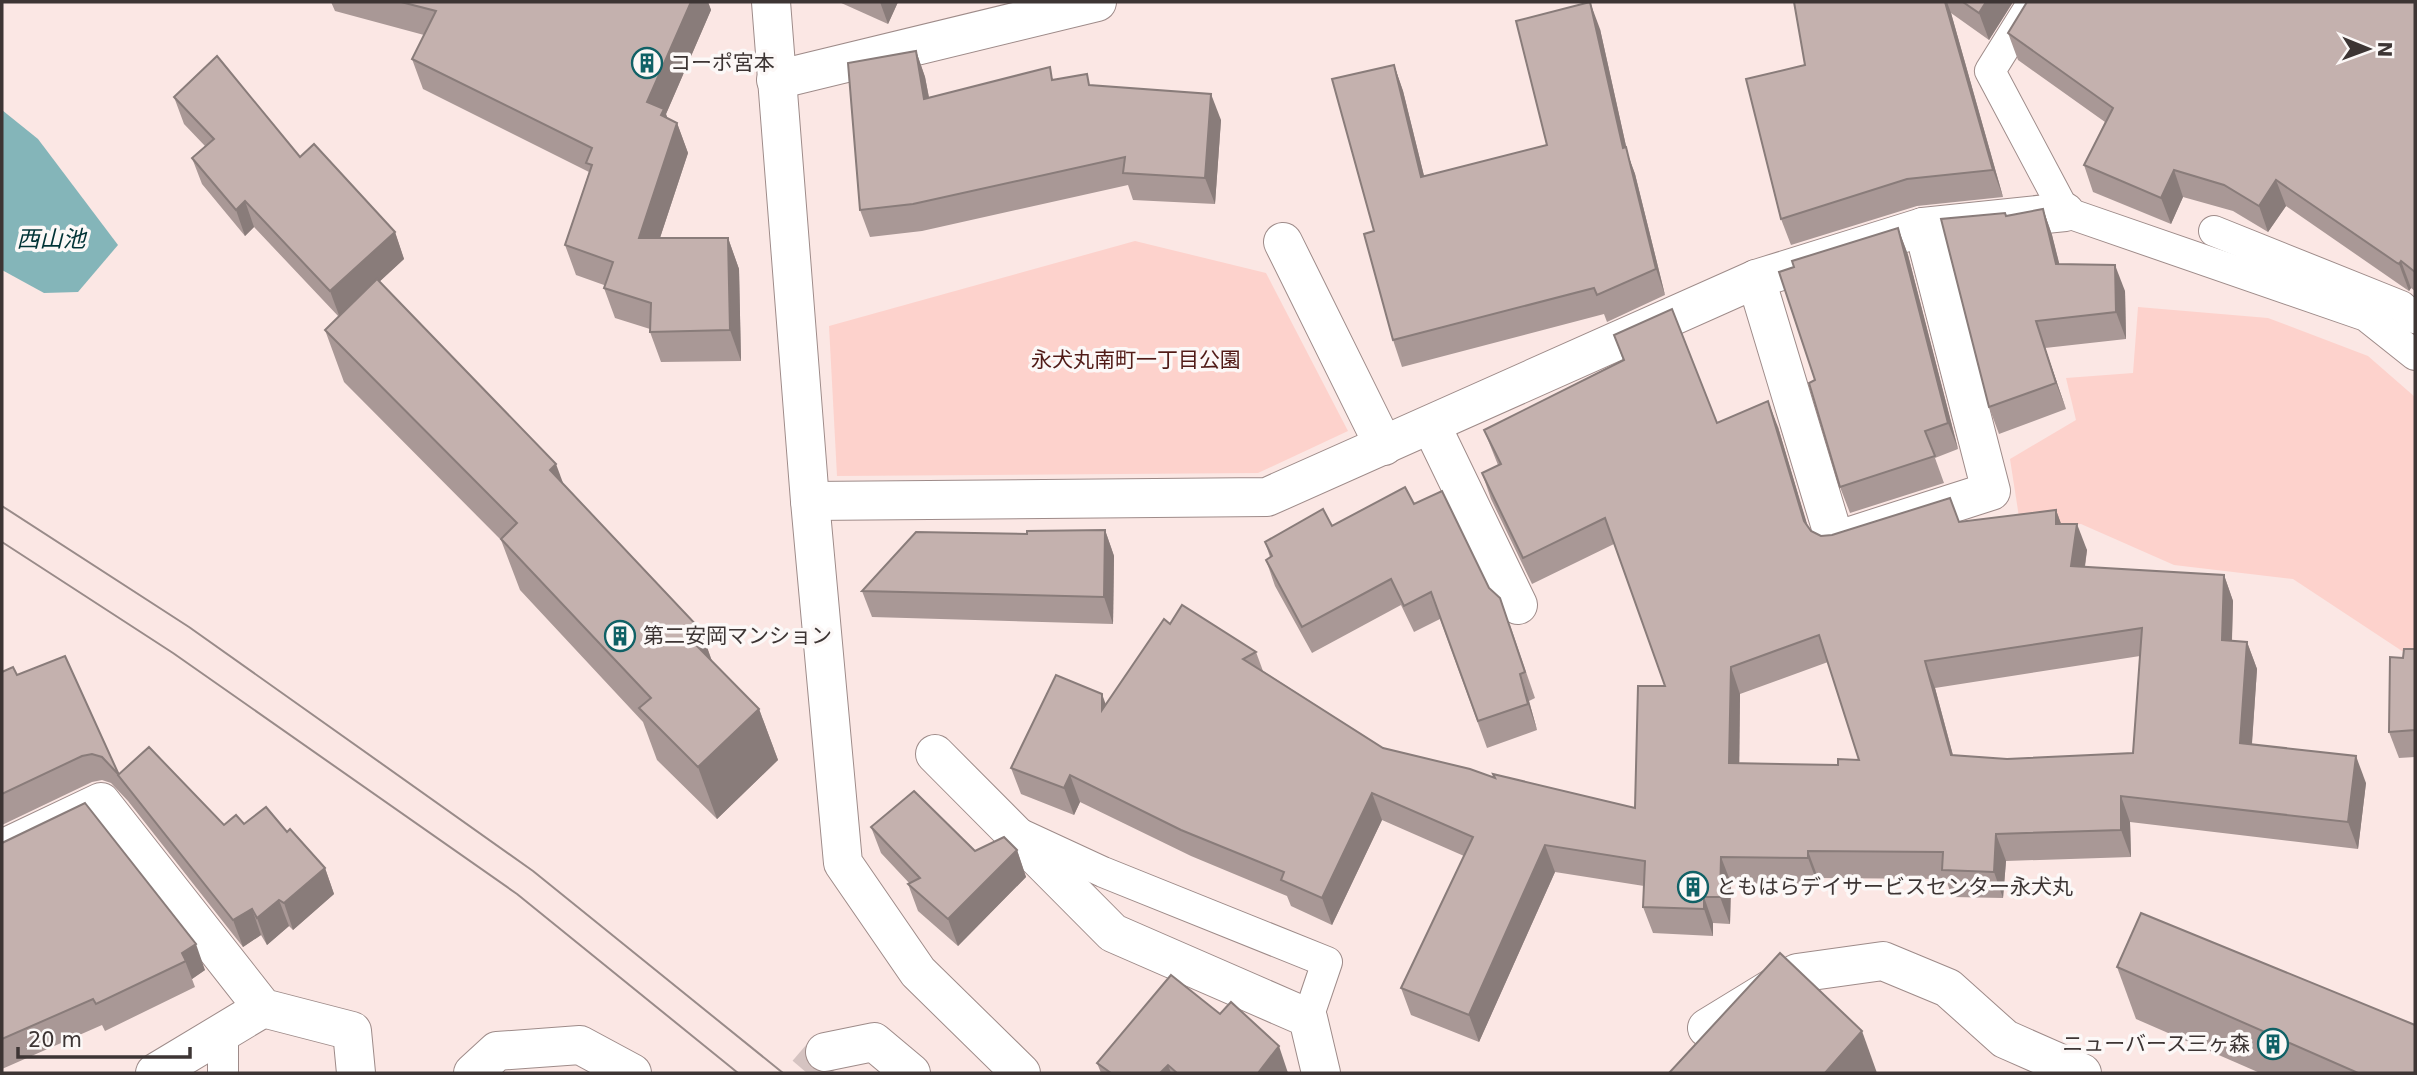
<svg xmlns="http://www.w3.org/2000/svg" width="2417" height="1075" viewBox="0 0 2417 1075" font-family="'DejaVu Sans','Noto Sans JP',sans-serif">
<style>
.green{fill:#fdd2cc}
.water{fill:#84b5b9}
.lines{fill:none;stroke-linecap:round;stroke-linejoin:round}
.tertiary-tunnel{stroke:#d5c3c1;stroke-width:38;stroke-dasharray:38 19;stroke-linecap:butt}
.service-casing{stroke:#9e8b89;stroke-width:32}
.minor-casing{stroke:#9e8b89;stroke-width:40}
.tertiary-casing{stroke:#9e8b89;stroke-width:40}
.service{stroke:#fff;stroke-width:30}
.minor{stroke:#fff;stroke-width:38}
.tertiary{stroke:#fff;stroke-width:38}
.tram{stroke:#998b89;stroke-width:2}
.wall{fill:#a99896;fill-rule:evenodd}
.shaded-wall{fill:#897c7a}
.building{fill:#c4b1ae;stroke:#897c7a;stroke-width:2;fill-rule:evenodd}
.labels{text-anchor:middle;stroke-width:7;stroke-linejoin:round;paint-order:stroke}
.poi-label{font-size:21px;fill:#3d3534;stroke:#fcf8f7;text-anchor:start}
.park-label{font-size:21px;fill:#511b17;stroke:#fcf8f7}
.water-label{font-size:23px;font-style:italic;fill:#013336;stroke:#fcf8f7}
</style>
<rect width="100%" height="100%" fill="#fbe7e4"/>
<g class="green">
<polygon points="1135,241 1266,273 1348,431 1258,473 837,476 829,326"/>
<polygon points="2138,307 2268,318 2368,356 2415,397 2415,651 2402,651 2293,579 2174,565 2081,524 2021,530 2010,459 2076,420 2066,378 2133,373"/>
</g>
<polygon class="water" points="2,110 38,139 118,245 78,292 44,293 2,270"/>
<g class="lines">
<polyline class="tertiary-tunnel" points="807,1073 825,1052"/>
<g class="service-casing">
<g id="service">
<polyline points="2033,2 1990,71 2065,212 2366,316 2415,355"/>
<polyline points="2214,231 2401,306 2415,318"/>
<polyline points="1023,835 1103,872 1327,962 1308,1018"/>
<polyline points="223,1073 223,1030"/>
</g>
</g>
<g class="minor-casing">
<g id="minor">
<polyline points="776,80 1097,2"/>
<polyline points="1283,242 1384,446"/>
<polyline points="1756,279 1835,541 1991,491 1923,227"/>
<polyline points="1431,425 1518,605"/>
<polyline points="810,501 1267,497 1756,279 1923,227 2065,212"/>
<polyline points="935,754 1113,933 1308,1018 1321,1073"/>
<polyline points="2,849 101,802 263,1008 352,1031 356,1073"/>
<polyline points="1707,1028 1797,973 1883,961 1948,988 2005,1039 2082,1073"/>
<polyline points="155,1073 263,1008"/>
</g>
</g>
<g class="tertiary-casing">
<g id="tertiary">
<polyline points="771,2 810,501 843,863 918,972 1021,1073"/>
<polyline points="825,1052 874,1042 911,1073"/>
<polyline points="473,1073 497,1051 580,1045 632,1073"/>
</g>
</g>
<use href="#service" class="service"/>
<use href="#minor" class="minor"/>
<use href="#tertiary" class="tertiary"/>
<g class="tram">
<polyline points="2,506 189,627 533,871 783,1073"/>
<polyline points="2,542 173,653 517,894 738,1073"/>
</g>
</g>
<g class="wall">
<polygon points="331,2 708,2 711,10 666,114 667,118 677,123 688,153 660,238 728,238 739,269 741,361 661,362 650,332 650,329 615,318 604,288 604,285 576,275 565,245 589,172 423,89 412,59 424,35 335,11"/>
<polygon points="839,2 898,2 888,24"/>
<polygon points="1794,2 2013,2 1989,40 1951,13 2003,197 1917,206 1791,245 1781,219 1805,65"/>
<polygon points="2415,2 2415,291 2411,288 2409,291 2406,289 2286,206 2268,232 2233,211 2183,197 2171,224 2093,192 2084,165 2105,122 2018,60 2008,33"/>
<polygon points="1600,29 1628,155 1635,174 1665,295 1607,322 1604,314 1402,367 1393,340 1374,231 1394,65 1403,91 1424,176 1547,145"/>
<polygon points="916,51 925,77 929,97 1055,80 1091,85 1221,120 1215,204 1133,200 1128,185 922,231 870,237 860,210"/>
<polygon points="174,97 300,157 395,232 404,259 379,282 564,485 701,630 712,661 759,709 778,760 717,819 657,760 643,722 520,590 501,540 344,382 325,330 339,317 254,227 245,236 202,184 192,158 205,146 184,124"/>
<polygon points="2043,209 2052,235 2059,264 2125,291 2126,339 2045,348 2066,409 1999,434 1989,407 2006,216"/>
<polygon points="1898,228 1908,255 1958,449 1935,458 1944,483 1850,513 1840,487 1815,380 1794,267"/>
<path d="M 1614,335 L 1717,423 L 1778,427 L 1807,525 L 1811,531 L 1821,536 L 1959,522 L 2056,510 L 2061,524 L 2087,550 L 2085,567 L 2224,575 L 2233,601 L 2232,641 L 2247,642 L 2257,669 L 2252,744 L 2366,783 L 2358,849 L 2130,822 L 2131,857 L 2006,861 L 2003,898 L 1952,897 L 1946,879 L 1818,878 L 1818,885 L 1731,883 L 1730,924 L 1713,923 L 1713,936 L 1653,933 L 1643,907 L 1644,886 L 1555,872 L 1479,1042 L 1411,1015 L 1401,988 L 1464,856 L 1382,820 L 1332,925 L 1291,906 L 1287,896 L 1191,856 L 1080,802 L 1074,815 L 1021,794 L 1011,768 L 1106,704 L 1170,624 L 1256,652 L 1263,671 L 1383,748 L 1494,778 L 1635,808 L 1665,686 L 1614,544 L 1532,584 L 1491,499 L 1482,473 L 1498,465 L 1484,430 L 1623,360 ZM 2140,656 L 2133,753 L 2007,759 L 1953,755 L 1935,688 ZM 1828,662 L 1859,760 L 1838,765 L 1739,763 L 1740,694 Z"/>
<polygon points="1414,504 1489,588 1510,625 1535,698 1529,701 1537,730 1487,748 1440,619 1414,632 1401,605 1312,653 1275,586 1266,560 1270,557 1265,542 1332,526"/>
<polygon points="1105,530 1114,556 1113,624 872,617 862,591 1027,534"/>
<polygon points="2415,649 2415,757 2399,758 2389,732 2403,658"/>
<polygon points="65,656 119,775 224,825 244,824 287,832 325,868 334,894 293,930 289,926 267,945 261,935 243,947 128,801 111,783 102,780 92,782 2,825 2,672 17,675"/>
<polygon points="871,827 975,851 1017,850 1026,877 958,946 918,911 908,884 910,884 881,853"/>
<polygon points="2,843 205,970 192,979 195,987 105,1031 102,1025 2,1069"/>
<polygon points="2117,967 2415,1073 2260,1073 2136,1019"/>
<polygon points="1171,975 1289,1073 1101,1073 1097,1063"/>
</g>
<g class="shaded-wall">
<polygon points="691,2 708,2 711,10 666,114 673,134 677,123 688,153 650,268 639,238 647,102"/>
<polygon points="880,2 898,2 888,24"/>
<polygon points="1590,2 1600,29 1628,155 1635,174 1665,295 1656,269 1623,148"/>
<polygon points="1945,2 1947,2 1951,13 2003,197 1993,170"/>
<polygon points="1986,2 2013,2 1989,40 1979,13"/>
<polygon points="916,51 925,77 934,125 924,99"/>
<polygon points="1394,65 1403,91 1431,204 1421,177"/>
<polygon points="1211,94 1221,120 1215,204 1205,178"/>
<polygon points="2174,170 2183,197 2171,224 2161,198"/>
<polygon points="2276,180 2286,206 2268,232 2259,206"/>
<polygon points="245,201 254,227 245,236 236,210"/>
<polygon points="2043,209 2052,235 2066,290 2056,264"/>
<polygon points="1898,228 1908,255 1958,449 1948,423"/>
<polygon points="395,232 404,259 340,318 330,291"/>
<polygon points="728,238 739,269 741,361 730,330"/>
<polygon points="2401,261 2411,288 2409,291 2399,264"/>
<polygon points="2115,265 2125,291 2126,339 2116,312"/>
<polygon points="2036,321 2045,348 2066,409 2056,383"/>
<polygon points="1768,401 1778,427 1814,547 1804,521"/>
<polygon points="556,464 575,515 550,470"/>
<polygon points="2056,510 2066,537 2056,524"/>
<polygon points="2077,524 2087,550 2081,592 2071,566"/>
<polygon points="1105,530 1114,556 1113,624 1104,597"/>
<polygon points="2224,575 2233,601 2231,666 2222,640"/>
<polygon points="701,630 719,682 692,641"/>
<polygon points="2247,642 2257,669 2250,770 2240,743"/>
<polygon points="1925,661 1935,688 1960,782 1951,755"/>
<polygon points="1731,667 1740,694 1739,790 1729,763"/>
<polygon points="1520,674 1529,701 1537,730 1528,704"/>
<polygon points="1102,694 1112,721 1102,710"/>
<polygon points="759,709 778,760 717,819 698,767"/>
<polygon points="2356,756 2366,783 2358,849 2348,822"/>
<polygon points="1070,775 1080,802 1074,815 1064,788"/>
<polygon points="1372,793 1382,820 1332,925 1322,898"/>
<polygon points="2121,796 2130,822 2131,857 2121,830"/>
<polygon points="1996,834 2006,861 2003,898 1994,872"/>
<polygon points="1545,845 1555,872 1479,1042 1469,1015"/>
<polygon points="1017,850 1026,877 958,946 948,919"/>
<polygon points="1808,851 1818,878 1818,885 1808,858"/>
<polygon points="1721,857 1731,883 1730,924 1720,897"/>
<polygon points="325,868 334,894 293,930 284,903"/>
<polygon points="1704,897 1713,923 1713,936 1704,909"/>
<polygon points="279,900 289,926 267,945 257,918"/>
<polygon points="252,909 261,935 243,947 233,920"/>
<polygon points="196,944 205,970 192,979 182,953"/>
<polygon points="1862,1031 1877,1073 1825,1073"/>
<polygon points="1279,1046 1288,1073 1258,1073"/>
<polygon points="1168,1065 1171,1073 1160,1073"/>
</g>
<g class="building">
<polygon points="401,2 691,2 647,102 664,109 661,115 677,123 639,238 728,238 730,330 650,332 651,303 604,288 613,262 565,245 592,165 586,163 592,148 412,59 436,11"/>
<polygon points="1590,2 1623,148 1626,147 1656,269 1597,295 1594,288 1393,340 1364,234 1374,231 1332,79 1394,65 1421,177 1547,145 1516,21"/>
<polygon points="1794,2 1945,2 1993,170 1907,179 1781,219 1746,79 1805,65"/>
<polygon points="1963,2 1986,2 1979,13"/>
<polygon points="2027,2 2415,2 2415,272 2401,261 2399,264 2397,263 2276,180 2259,206 2224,185 2174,170 2161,198 2084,165 2113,108 2008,33"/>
<polygon points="916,51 924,99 1050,67 1052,80 1087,74 1089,85 1211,94 1205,178 1123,173 1125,157 913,204 860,210 848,63"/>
<polygon points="217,56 300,157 314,144 395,232 330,291 245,201 236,210 192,158 214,139 174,97"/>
<polygon points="2043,209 2056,264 2115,265 2116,312 2036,321 2056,383 1989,407 1941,219 2005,213 2006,216"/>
<polygon points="1898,228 1948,423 1925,431 1935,456 1840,487 1809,383 1815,380 1779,272 1794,267 1792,261"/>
<polygon points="377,279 556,464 550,470 701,630 692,641 759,709 698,767 639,708 651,698 501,539 517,523 325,330"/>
<path d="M 1672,309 L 1717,423 L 1768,401 L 1804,521 L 1811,531 L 1821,536 L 1832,535 L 1950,498 L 1959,522 L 2056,510 L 2056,524 L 2077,524 L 2071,566 L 2224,575 L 2222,640 L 2247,642 L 2240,743 L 2356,756 L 2348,822 L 2121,796 L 2121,830 L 1996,834 L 1994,872 L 1942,870 L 1943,852 L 1808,851 L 1808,858 L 1721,857 L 1720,897 L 1704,897 L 1704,909 L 1643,907 L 1645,861 L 1545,845 L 1469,1015 L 1401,988 L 1473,837 L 1372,793 L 1322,898 L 1281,880 L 1284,872 L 1181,830 L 1070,775 L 1064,788 L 1011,768 L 1056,675 L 1102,694 L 1102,710 L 1164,619 L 1170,624 L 1182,605 L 1256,652 L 1243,659 L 1383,748 L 1470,769 L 1495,778 L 1493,774 L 1635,808 L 1638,686 L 1665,686 L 1605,518 L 1523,558 L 1482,473 L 1501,464 L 1484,430 L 1624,360 L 1614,335 ZM 2142,628 L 2133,753 L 2007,759 L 1951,755 L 1925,661 ZM 1819,635 L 1859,760 L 1838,759 L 1838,765 L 1729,763 L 1731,667 Z"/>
<polygon points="1405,487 1414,504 1442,491 1489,588 1500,598 1525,672 1520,674 1528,704 1478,721 1431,592 1404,606 1391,579 1302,627 1266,560 1272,556 1265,542 1323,509 1332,526"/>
<polygon points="1105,530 1104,597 862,591 916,532 1027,534 1027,531"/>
<polygon points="2404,649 2415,649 2415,730 2389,732 2390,657 2403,658"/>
<polygon points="65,656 119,775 102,757 92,754 82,756 2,794 2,672 13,667 17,675"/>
<polygon points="149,747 224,825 236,815 244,824 266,807 287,832 290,829 325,868 284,903 279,900 257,918 252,909 233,920 118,775"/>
<polygon points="914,791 975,851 1004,837 1017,850 948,919 908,884 920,878 871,827"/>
<polygon points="85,803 196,944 182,953 186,961 96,1004 93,999 2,1039 2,843"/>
<polygon points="2141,913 2415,1025 2415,1073 2358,1073 2117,967"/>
<polygon points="1780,953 1862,1031 1825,1073 1669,1073"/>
<polygon points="1171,975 1220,1014 1231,1002 1279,1046 1258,1073 1177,1073 1168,1065 1160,1073 1111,1073 1097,1063"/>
</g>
<defs>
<g id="building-ring" transform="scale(1.575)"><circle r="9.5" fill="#fcf8f7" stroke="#106166" stroke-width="1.5"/><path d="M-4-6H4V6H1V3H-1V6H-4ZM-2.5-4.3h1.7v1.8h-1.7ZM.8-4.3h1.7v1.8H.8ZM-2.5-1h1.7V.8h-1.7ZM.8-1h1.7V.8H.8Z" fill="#106166"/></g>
</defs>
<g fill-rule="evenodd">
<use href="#building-ring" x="647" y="63"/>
<use href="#building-ring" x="620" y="636"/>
<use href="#building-ring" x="1693" y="887"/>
<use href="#building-ring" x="2273" y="1044"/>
</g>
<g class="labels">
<g class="poi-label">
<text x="670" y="70">コーポ宮本</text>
<text x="643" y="643">第二安岡マンション</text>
<text x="1716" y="894">ともはらデイサービスセンター永犬丸</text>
<text x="2250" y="1051" text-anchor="end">ニューバース三ヶ森</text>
</g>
<g class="park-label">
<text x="1136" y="367">永犬丸南町一丁目公園</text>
</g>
<g class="water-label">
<text x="51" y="247">西山池</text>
</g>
</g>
<rect width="2417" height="1075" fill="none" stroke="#3d3534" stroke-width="7"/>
<g transform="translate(2368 49) rotate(91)" stroke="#fcf8f7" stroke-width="5" paint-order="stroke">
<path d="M0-5L12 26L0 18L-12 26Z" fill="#3d3534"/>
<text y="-10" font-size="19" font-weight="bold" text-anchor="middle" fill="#3d3534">N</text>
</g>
<path d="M18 1047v10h172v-10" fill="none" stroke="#3d3534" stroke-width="3.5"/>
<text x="28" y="1047" font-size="21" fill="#3d3534" stroke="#fcf8f7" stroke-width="5" paint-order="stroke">20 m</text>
</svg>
